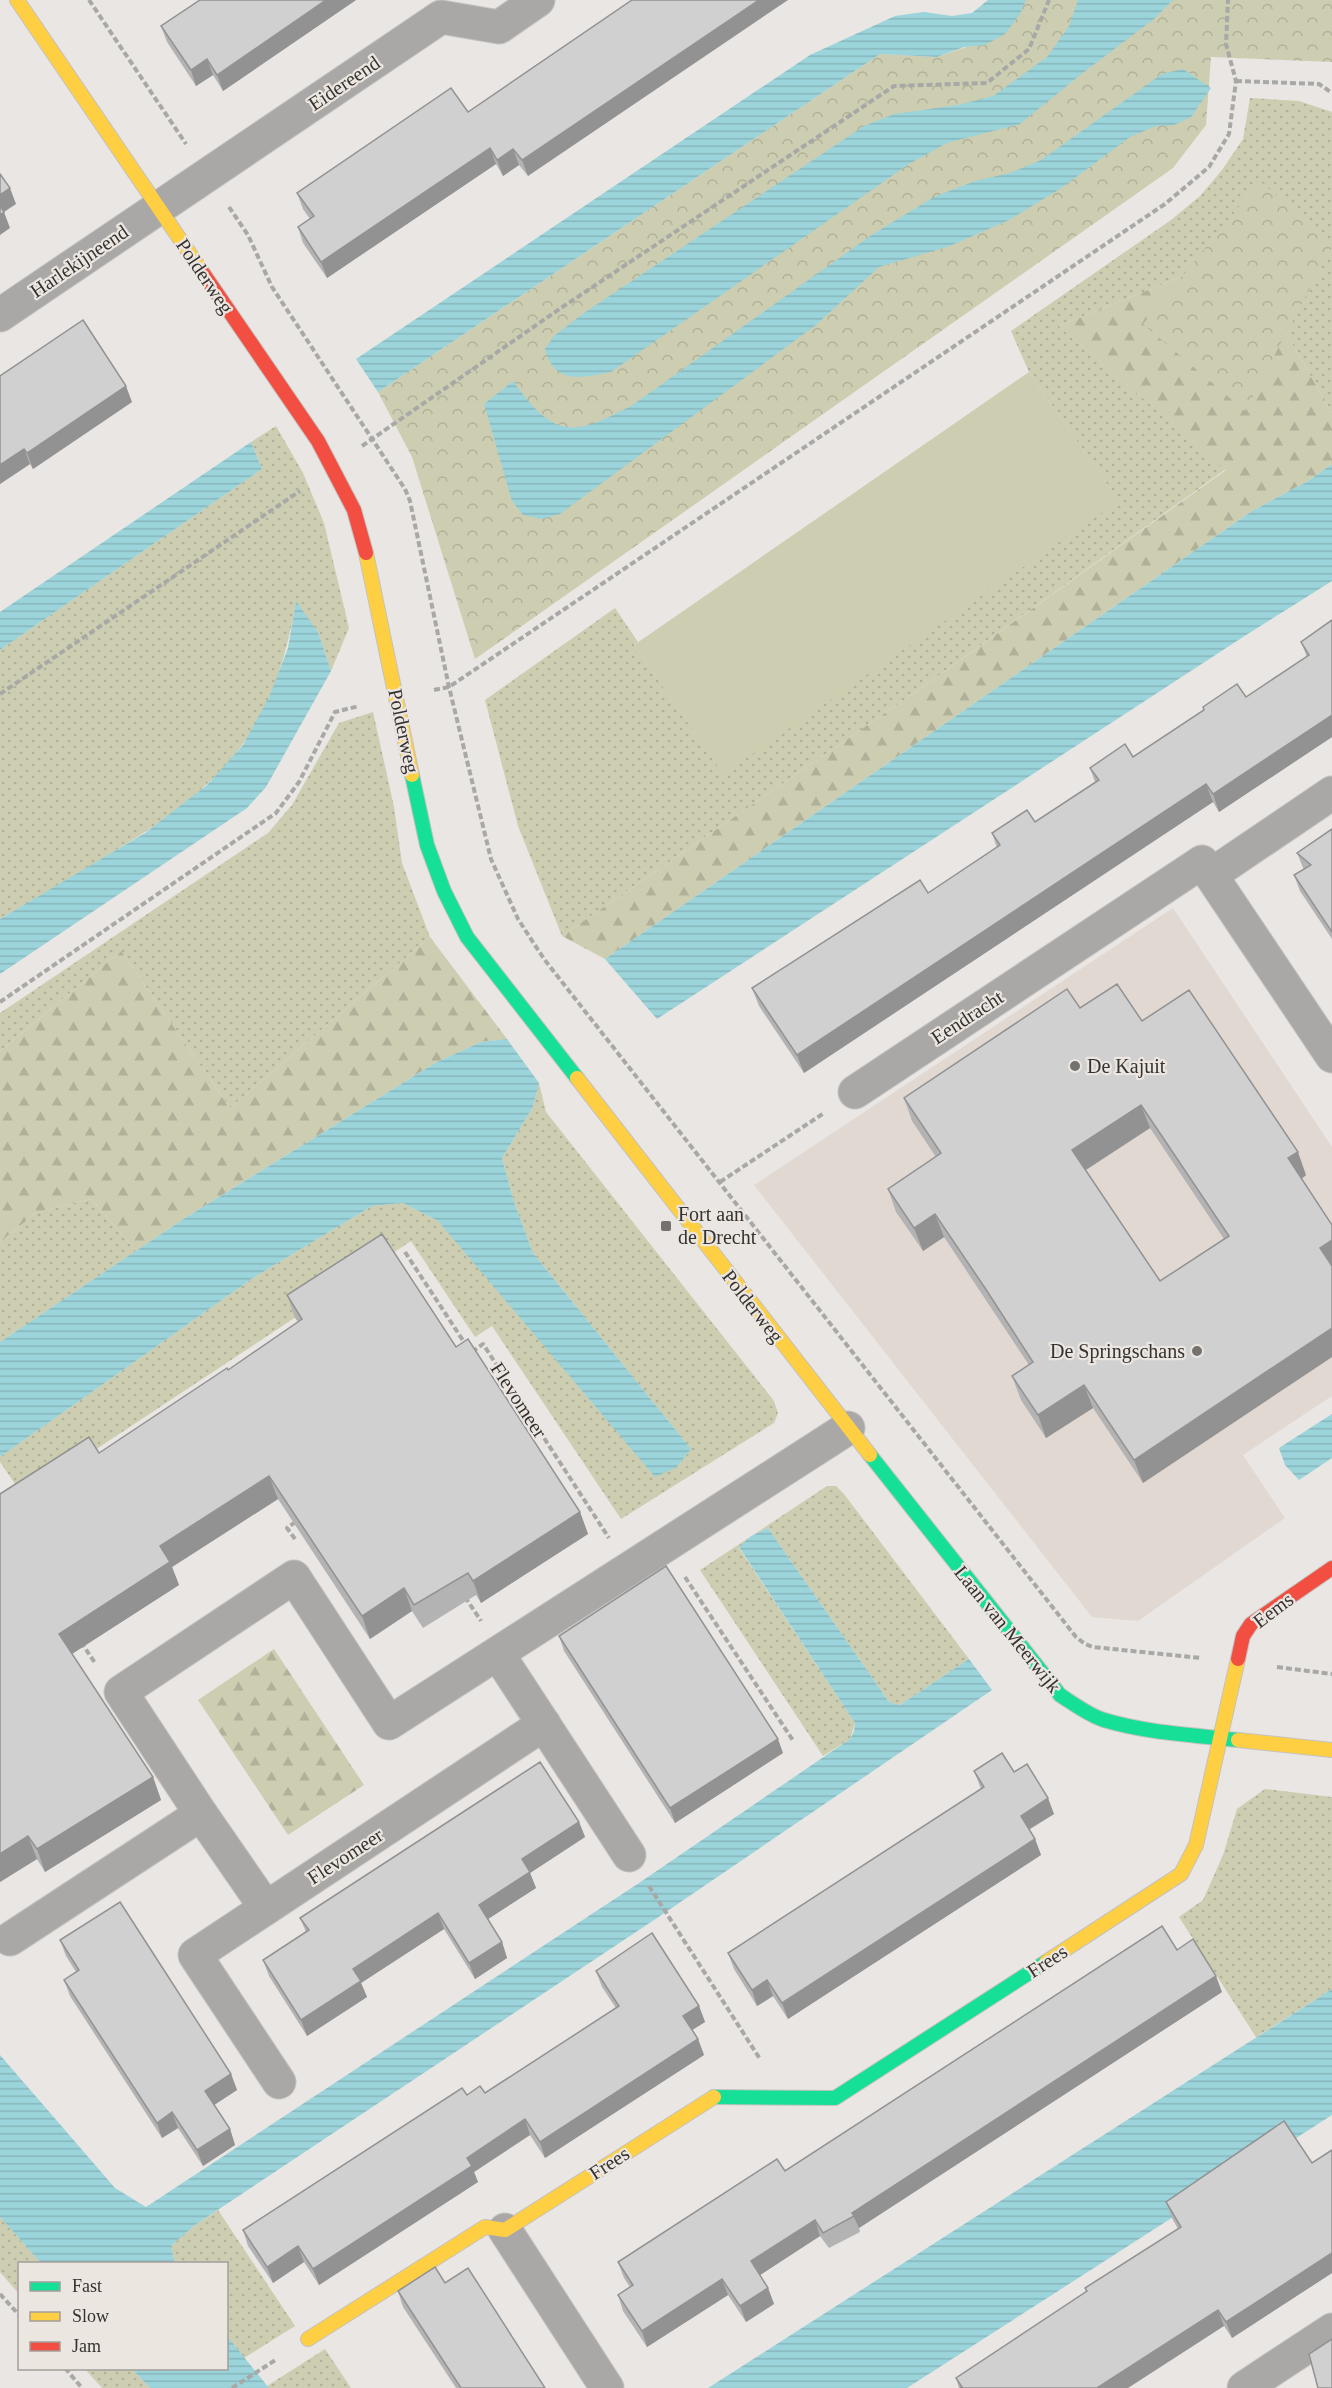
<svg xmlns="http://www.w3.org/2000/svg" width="1332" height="2388" viewBox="0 0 1332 2388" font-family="'Times New Roman',serif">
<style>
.built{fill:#e1d8d2}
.grass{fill:url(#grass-dots)}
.forest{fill:url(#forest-firs)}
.park{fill:url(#park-crowns)}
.pitch{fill:#cdceb1}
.water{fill:url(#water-rules)}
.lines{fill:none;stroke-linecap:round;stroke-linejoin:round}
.street-casing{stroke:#c4c2c0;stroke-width:35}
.fast-casing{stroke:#c4c2c0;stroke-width:16}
.slow-casing{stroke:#c4c2c0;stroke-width:16}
.jam-casing{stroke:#c4c2c0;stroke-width:16}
.path{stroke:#a8a8a7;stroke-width:4;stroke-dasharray:6 3;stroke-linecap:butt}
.street{stroke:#a9a8a7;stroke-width:33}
.fast{stroke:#16e098;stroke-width:14}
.slow{stroke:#ffcf43;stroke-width:14}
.jam{stroke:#f24e42;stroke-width:14}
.wall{fill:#b4b3b3;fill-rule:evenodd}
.shaded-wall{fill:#929292}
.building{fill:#d1d0d0;stroke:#929292;stroke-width:1.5;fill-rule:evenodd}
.poi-dot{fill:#74716f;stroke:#ece6e0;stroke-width:2}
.labels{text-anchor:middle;stroke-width:4.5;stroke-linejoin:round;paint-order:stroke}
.street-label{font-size:20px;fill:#353231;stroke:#ece6e0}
.poi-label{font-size:20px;fill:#353231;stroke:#ece6e0;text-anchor:start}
</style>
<defs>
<pattern id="grass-dots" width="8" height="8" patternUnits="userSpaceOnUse" patternTransform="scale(1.5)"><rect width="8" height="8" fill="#cdceb1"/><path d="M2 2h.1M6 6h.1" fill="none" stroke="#b1b199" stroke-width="1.8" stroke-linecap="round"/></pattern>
<pattern id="forest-firs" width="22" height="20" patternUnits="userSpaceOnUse" patternTransform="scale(1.5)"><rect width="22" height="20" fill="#cdceb1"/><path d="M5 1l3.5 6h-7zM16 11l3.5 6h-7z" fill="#b1b199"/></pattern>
<pattern id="park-crowns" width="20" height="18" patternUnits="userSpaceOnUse" patternTransform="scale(1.5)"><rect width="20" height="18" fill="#cdceb1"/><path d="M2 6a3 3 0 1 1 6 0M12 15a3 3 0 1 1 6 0" fill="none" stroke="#b1b199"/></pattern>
<pattern id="water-rules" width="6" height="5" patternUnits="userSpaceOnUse" patternTransform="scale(1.5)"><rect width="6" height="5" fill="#9bd4da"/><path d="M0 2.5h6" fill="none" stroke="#86b6bc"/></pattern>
</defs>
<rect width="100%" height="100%" fill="#e9e6e3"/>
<polygon class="built" points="1173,908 1332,1147 1332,1396 1243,1455 1285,1518 1138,1621 1092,1617 754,1185"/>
<g class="grass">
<polygon points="1250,98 1299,101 1332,112 1332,413 1240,253 1059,326 1226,469 927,684 562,936 518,826 485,700 615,608 638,642 634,645 723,773 1118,500 1029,372 1011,331 1171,220 1200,196 1222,170 1243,139"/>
<path d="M 276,426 L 303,473 L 324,523 L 349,628 L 331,671 L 318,632 L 296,602 C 287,652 273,704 242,745 C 203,798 145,833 90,866 C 60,884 30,902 0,919 L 0,650 L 262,469 L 251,442 Z"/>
<polygon points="373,712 394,807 402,863 430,937 230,1108 121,951 0,1051 0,1013 268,833 292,805 339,723"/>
<polygon points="539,1083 546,1112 774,1401 778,1413 774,1423 621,1519 492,1326 475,1337 411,1241 24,1497 0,1462 0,1457 253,1278 372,1206 403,1203 438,1221 677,1467 691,1449 533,1253 513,1199 502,1158 533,1107"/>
<polygon points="91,1199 136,1251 0,1342 0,1242 37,1212"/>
<polygon points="827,1486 836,1486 844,1494 969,1659 900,1705 889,1702 768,1528 751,1536 739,1548 855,1723 850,1739 823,1756 700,1570"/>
<polygon points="1265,1789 1332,1797 1332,1989 1256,2037 1179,1917 1203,1900 1223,1855 1237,1809"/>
<polygon points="218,2210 295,2326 244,2358 227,2336 226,2264 175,2263 171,2246 195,2225"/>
<polygon points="0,2217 41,2263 20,2264 19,2294 0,2272"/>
<polygon points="325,2349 351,2388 269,2388 267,2386"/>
<polygon points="85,2369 132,2369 150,2388 102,2388"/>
</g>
<g class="forest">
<polygon points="1240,253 1332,413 1332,464 1308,481 1252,511 605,959 562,936 927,684 1226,470 1059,326"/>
<polygon points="430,937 507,1039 481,1042 435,1063 185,1218 136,1251 91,1199 37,1212 0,1242 0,1051 121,951 230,1108"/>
<polygon points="274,1649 364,1785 288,1835 198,1700"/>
</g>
<g class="park">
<polygon points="1017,0 1332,0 1332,62 1211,57 1206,125 1173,168 475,659 412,457 378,392 880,54 937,57 1004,34"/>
<polygon points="1260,181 1332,243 1332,247 1245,411 1143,324"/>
</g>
<polygon class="pitch" points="1029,372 1119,501 723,774 634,645"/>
<g class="water">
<polygon points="988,0 1026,0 1020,14 1005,34 985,45 964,47 937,57 880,54 378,392 356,359 810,55 895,16 924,12 952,16 972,13"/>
<path d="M 1078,0 L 1173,0 L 1154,19 L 1084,72 L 1020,124 L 947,143 L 909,164 L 611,372 C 582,378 554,385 545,349 L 554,336 L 584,313 L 864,126 L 894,114 L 958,105 L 993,96 L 1047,57 L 1069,26 Z"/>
<path d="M 1183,69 L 1211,88 L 1191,117 L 1174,125 L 1156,126 L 1130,137 L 1060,189 L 1009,220 L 950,246 L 879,267 L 816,325 L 560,514 L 541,519 L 523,515 L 512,501 L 484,404 L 513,381 C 555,440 574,437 634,404 L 873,234 L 934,197 L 975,181 L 1010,173 L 1041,160 L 1162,74 Z"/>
<polygon points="251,442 262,469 0,650 0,612"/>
<polygon points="1332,464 1332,581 1243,637 657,1019 605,959 1252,511 1308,481"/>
<polygon points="296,601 318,632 331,671 266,787 247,808 0,974 0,919 145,833 207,785 243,745 269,697 288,648"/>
<polygon points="507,1039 539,1083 533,1107 502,1158 513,1199 533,1253 691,1449 677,1467 655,1477 438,1221 403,1203 372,1206 253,1278 0,1457 0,1342 185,1218 435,1063 481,1042"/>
<polygon points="1332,1414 1332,1458 1299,1480 1285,1465 1279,1448"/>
<polygon points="768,1528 889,1702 900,1705 969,1659 992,1690 660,1916 195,2225 171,2246 175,2263 41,2263 0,2217 0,2055 115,2188 146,2207 639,1883 850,1739 854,1731 855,1723 739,1547 751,1536"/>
<polygon points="1332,1989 1332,2115 907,2388 708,2388"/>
<polygon points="227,2336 269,2388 150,2388 132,2369 226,2368"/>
</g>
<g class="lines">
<g class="street-casing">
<g id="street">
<polyline points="0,315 441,17 499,27 538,0"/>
<polyline points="1211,875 1332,793"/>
<polyline points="855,1092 1202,862 1332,1056"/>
<polyline points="498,1654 629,1855"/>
<polyline points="266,1908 201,1814 121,1692 294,1577 389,1723 848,1428"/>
<polyline points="10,1939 201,1814"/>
<polyline points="279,2082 195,1955 544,1724"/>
<polyline points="505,2230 607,2388"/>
<polyline points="1244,2388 1332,2330"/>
</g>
</g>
<g class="fast-casing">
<g id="fast">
<polyline points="412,775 427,845 444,891 467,937 577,1078"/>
<path d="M 870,1455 L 1060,1695 C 1074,1704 1088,1715 1104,1720 C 1147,1733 1194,1735 1238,1740"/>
<polyline points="714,2097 835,2098 1046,1962"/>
</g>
</g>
<g class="slow-casing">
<g id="slow">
<polyline points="17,0 203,273"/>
<polyline points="366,553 412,775"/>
<polyline points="577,1078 870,1455"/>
<polyline points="1238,1740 1332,1750"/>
<polyline points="1046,1962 1181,1874 1196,1845 1238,1659"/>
<polyline points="308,2339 485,2227 505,2230 714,2097"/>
</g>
</g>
<g class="jam-casing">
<g id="jam">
<polyline points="203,273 318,441 354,510 366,553"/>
<polyline points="1238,1659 1243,1636 1251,1624 1332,1568"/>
</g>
</g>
<g class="path">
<polyline points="89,0 186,144"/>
<polyline points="1236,81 1319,84 1332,93"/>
<polyline points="229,207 248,235 272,287 405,489 410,501 449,687 491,859 518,919 544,959 1076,1637 1085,1644 1093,1647 1201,1658"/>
<polyline points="362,446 558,310 894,86 987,83 1029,49 1049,0"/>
<polyline points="434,690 449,687 1165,204 1209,167 1229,134 1236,81 1226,44 1228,0"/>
<polyline points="0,694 300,491"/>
<polyline points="0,1002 276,813 299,782 335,712 359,706"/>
<polyline points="720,1182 824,1113"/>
<polyline points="405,1252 466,1345"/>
<polyline points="472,1352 483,1344 609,1538"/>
<polyline points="295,1539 287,1528 297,1521"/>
<polyline points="685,1577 794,1742"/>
<polyline points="465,1597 481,1621"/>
<polyline points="81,1642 95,1663"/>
<polyline points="1277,1667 1332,1674"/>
<polyline points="649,1886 760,2059"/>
<polyline points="0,2294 20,2316"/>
<polyline points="65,2368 82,2388"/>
<polyline points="232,2388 277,2359"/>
</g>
<use href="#street" class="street"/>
<use href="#fast" class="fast"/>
<use href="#slow" class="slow"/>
<use href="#jam" class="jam"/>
</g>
<g class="wall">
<polygon points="200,0 356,0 223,91 213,75 196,86 167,42 161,26"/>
<polygon points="632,0 528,176 519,165 503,176 496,164 327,278 303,243 298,227 310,219 303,209 297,193 468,112"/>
<polygon points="0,376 132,402 33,469 30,464 0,484"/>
<polygon points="1332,620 1332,737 1219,812 1213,802 804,1073 759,1006 752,988 928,893 997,848 992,833 1035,822 1095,782 1090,768 1133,757 1204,710 1203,707 1246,697 1307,657 1301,642"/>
<polygon points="1332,829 1332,939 1300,891 1294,875 1304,870 1297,853"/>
<path d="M 1080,1008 L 1142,1021 L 1306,1175 L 1302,1179 L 1332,1225 L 1332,1357 L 1143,1483 L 1093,1408 L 1046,1438 L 1021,1400 L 1012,1376 L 1029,1365 L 944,1237 L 923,1251 L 896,1212 L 888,1189 L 936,1157 L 912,1121 L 904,1098 ZM 1150,1128 L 1224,1239 L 1160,1281 L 1086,1170 Z"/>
<polygon points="287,1295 456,1347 580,1512 588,1534 481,1603 476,1595 423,1628 412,1611 370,1639 278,1499 172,1567 179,1585 72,1654 153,1777 161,1800 45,1872 37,1859 0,1882 0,1494 99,1453 228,1370 298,1322 295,1318"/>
<polygon points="559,1636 783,1753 675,1823 564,1651"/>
<polygon points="974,1771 1014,1772 1054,1814 1029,1830 1035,1839 1041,1855 788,2019 773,1996 757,2006 734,1969 728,1953 981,1789"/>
<polygon points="579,1822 585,1837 530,1873 536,1888 488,1919 502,1942 507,1958 475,1979 444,1929 361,1983 367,1997 307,2036 269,1976 263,1960 306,1932 300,1918"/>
<polygon points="60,1940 231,2074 237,2090 214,2105 230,2129 235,2145 203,2166 178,2128 162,2138 70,1996 64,1980 76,1972 66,1956"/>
<polygon points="1177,1950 1222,1992 859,2228 860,2232 829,2248 820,2236 760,2275 768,2288 774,2304 746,2322 728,2295 647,2347 623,2311 618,2295 630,2287 624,2278 618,2262 785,2171"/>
<polygon points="596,1971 699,2006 705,2022 692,2030 698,2039 704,2055 545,2158 530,2135 474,2172 478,2182 319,2285 304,2262 273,2283 248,2246 243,2230 467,2095 485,2093 616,2008 602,1987"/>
<polygon points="1332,2150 1332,2273 1232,2338 1224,2326 959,2388 956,2378 1086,2292 1085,2288 1178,2229 1172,2218 1166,2202 1312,2163"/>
<polygon points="445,2283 545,2388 456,2388 403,2307 398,2291"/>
</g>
<g class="shaded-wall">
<polygon points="326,0 356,0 223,91 217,75"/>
<polygon points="759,0 788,0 528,176 522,160"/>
<polygon points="207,59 213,75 196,86 191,70"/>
<polygon points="490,148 496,164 327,278 321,262"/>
<polygon points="513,149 519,165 503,176 497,160"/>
<polygon points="10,188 16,204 4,212 10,228 0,235 0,195"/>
<polygon points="126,386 132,402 33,469 27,453"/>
<polygon points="24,449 30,464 0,484 0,465"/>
<polygon points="1332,715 1332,737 1219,812 1213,794"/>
<polygon points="1206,784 1213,802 804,1073 797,1055"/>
<polygon points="1141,1105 1150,1128 1081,1173 1072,1150"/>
<polygon points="1298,1152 1306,1175 1297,1182 1288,1158"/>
<polygon points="935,1214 944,1237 923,1251 914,1228"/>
<polygon points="1332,1240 1332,1268 1320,1248"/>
<polygon points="1332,1328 1332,1357 1143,1483 1134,1460"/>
<polygon points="1084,1385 1093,1408 1046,1438 1038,1415"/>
<polygon points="269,1476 278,1499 172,1567 179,1585 67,1657 59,1634 160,1546"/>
<polygon points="580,1512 588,1534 481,1603 473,1581"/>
<polygon points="404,1588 412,1611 370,1639 362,1616"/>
<polygon points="778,1739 783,1753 675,1823 670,1808"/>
<polygon points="153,1777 161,1800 45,1872 37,1849"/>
<polygon points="1048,1798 1054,1814 1026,1831 1021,1816"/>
<polygon points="579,1822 585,1837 530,1873 536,1888 485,1921 479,1905 522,1859"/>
<polygon points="28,1836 37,1859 0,1882 0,1854"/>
<polygon points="1035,1839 1041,1855 788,2019 782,2003"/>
<polygon points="438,1913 444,1929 361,1983 367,1997 307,2036 301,2020 353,1969"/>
<polygon points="502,1942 507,1958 475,1979 469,1963"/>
<polygon points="1216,1976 1222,1992 859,2228 852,2213"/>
<polygon points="767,1980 773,1996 757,2006 752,1990"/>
<polygon points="699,2006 705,2022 689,2032 683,2016"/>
<polygon points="698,2039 704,2055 545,2158 540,2142"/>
<polygon points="231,2074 237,2090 211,2107 205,2091"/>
<polygon points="172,2112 178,2128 162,2138 157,2123"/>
<polygon points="525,2119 530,2135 474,2172 478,2182 319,2285 313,2269 467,2158"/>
<polygon points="230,2129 235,2145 203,2166 197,2150"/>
<polygon points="815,2220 820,2236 757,2277 751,2261"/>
<polygon points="298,2246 304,2262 273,2283 267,2267"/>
<polygon points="1332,2253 1332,2273 1232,2338 1226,2322"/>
<polygon points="722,2279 728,2295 647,2347 642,2331"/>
<polygon points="768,2288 774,2304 746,2322 740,2306"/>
<polygon points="1218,2310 1224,2326 1128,2388 1097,2388"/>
</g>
<g class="building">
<polygon points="200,0 326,0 217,75 207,59 191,70 161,26"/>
<polygon points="632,0 759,0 522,160 513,149 497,160 490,148 321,262 298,227 314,216 297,193 451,88 468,112"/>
<polygon points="0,174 10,188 0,195"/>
<polygon points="0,206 4,212 0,215"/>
<polygon points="83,320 126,386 27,453 24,449 0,465 0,376"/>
<polygon points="1332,620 1332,715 1213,794 1206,784 797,1055 752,988 920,880 928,893 1000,845 992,833 1027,810 1035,822 1099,780 1090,768 1125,744 1133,757 1204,710 1203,707 1237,684 1246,697 1309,655 1301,642"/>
<polygon points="1332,829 1332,932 1294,875 1311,865 1297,853"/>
<path d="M 1117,984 L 1142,1021 L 1189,990 L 1298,1152 L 1288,1158 L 1332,1225 L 1332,1240 L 1320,1248 L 1332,1266 L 1332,1328 L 1134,1460 L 1084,1385 L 1038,1415 L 1012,1376 L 1033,1362 L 985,1288 L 935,1214 L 914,1228 L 888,1189 L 941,1153 L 904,1098 L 1067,989 L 1080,1008 ZM 1141,1105 L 1229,1236 L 1160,1281 L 1072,1150 Z"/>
<polygon points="382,1234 456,1347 468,1339 580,1512 473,1581 468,1573 414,1605 404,1588 362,1616 269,1476 160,1546 170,1562 59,1634 153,1777 37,1849 28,1836 0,1854 0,1494 89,1437 99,1453 227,1368 228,1370 302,1319 287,1295"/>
<polygon points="666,1566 778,1739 670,1808 559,1636"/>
<polygon points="1002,1753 1014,1772 1027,1764 1048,1798 1021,1816 1035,1839 782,2003 767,1980 752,1990 728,1953 984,1787 974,1771"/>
<polygon points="540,1762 579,1822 522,1859 530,1872 479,1905 502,1942 469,1963 438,1913 353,1969 361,1981 301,2020 263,1960 309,1930 300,1918"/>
<polygon points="120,1902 231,2074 205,2091 230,2129 197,2150 172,2112 157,2123 64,1980 79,1970 60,1940"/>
<polygon points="1162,1926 1177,1950 1193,1939 1216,1976 852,2213 854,2216 823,2233 815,2220 751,2261 768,2288 740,2306 722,2279 642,2331 618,2295 633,2285 618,2262 777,2159 785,2171"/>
<polygon points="652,1933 699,2006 683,2016 698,2039 540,2142 525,2119 467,2158 472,2166 313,2269 298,2246 267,2267 243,2230 462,2088 467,2095 480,2086 485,2093 619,2006 596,1971"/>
<polygon points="1284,2121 1312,2163 1332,2150 1332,2253 1226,2322 1218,2310 1097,2388 960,2388 962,2387 956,2378 1087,2291 1085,2288 1181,2227 1166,2202"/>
<polygon points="435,2267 445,2283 468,2268 545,2388 461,2388 398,2291"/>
<polygon points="1332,2339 1332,2388 1318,2388 1309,2354"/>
</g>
<g class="poi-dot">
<circle cx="1075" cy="1066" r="6"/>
<rect x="660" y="1220" width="12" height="12" rx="3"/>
<circle cx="1197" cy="1351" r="6"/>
</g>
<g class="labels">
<g class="street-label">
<text transform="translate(344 83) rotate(-34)" y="7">Eidereend</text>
<text transform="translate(79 261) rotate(-34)" y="7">Harlekijneend</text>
<text transform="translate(205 276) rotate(56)" y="7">Polderweg</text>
<text transform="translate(404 731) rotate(78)" y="7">Polderweg</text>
<text transform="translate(967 1017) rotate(-33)" y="7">Eendracht</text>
<text transform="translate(753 1306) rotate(52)" y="7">Polderweg</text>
<text transform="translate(519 1400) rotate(57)" y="7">Flevomeer</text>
<text transform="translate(1273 1610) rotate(-37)" y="7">Eems</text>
<text transform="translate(1008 1629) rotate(51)" y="7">Laan van Meerwijk</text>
<text transform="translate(345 1856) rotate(-33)" y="7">Flevomeer</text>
<text transform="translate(1047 1961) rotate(-33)" y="7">Frees</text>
<text transform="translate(609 2163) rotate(-33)" y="7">Frees</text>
</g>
<g class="poi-label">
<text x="1087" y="1073">De Kajuit</text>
<text x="678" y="1221">Fort aan<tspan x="678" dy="23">de Drecht</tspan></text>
<text x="1185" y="1358" text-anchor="end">De Springschans</text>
</g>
</g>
<rect x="18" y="2262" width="210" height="108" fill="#ece6e0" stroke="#a39e9a" stroke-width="1.5"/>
<rect x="30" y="2282" width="30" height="9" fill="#16e098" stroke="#a39e9a" stroke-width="1.5"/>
<text x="72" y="2292" font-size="18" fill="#353231">Fast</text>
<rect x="30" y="2312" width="30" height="9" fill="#ffcf43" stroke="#a39e9a" stroke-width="1.5"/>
<text x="72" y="2322" font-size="18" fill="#353231">Slow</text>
<rect x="30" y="2342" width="30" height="9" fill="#f24e42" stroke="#a39e9a" stroke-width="1.5"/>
<text x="72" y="2352" font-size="18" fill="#353231">Jam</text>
</svg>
